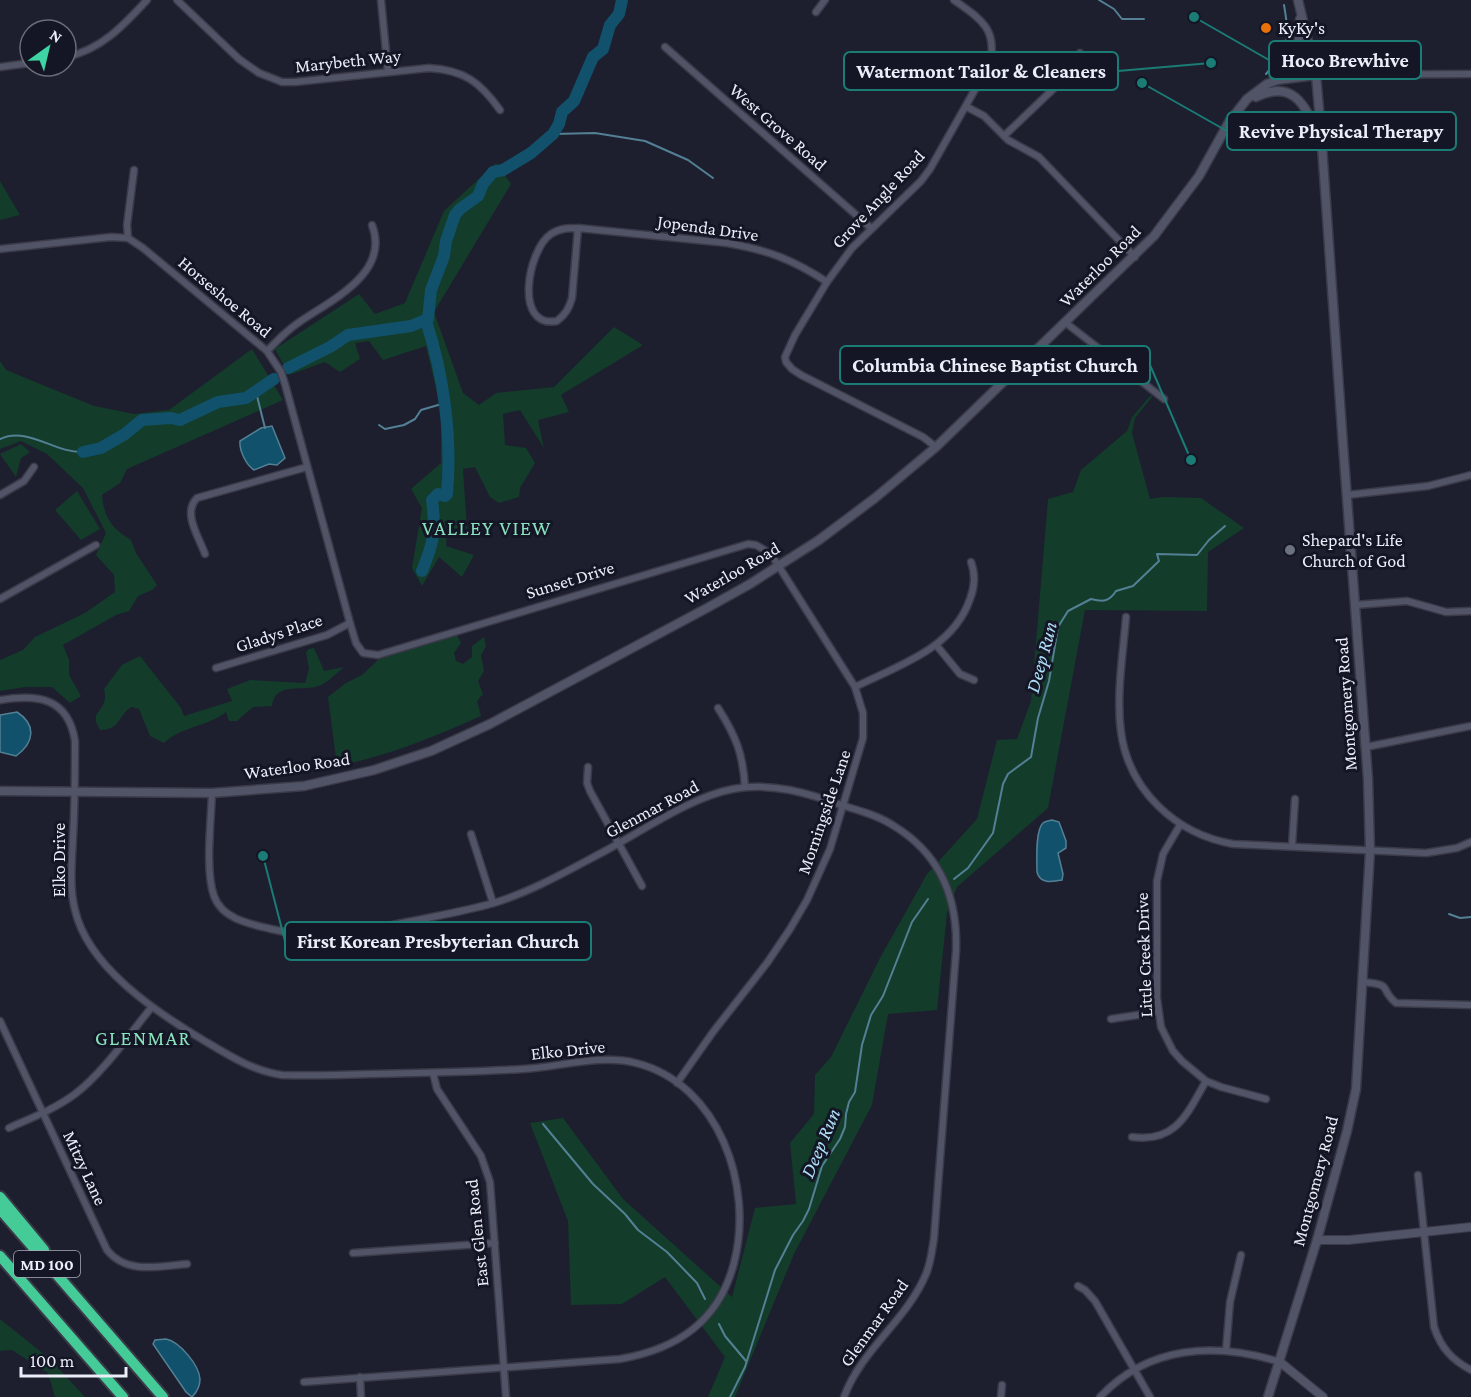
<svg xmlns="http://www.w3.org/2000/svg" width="1471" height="1397" viewBox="0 0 1471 1397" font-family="'Crimson Pro',serif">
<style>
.green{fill:#133c2a}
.water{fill:#12516b;stroke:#538095;stroke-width:1.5}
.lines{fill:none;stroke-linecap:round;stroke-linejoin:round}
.stream{stroke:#538095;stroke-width:2}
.river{stroke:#12516b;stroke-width:12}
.minor-casing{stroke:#3a3a48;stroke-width:9}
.tertiary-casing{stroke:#3a3a48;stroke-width:10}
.secondary-casing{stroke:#3a3a48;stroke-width:11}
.motorway-casing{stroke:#3a3a48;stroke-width:14}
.minor{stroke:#515467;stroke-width:6}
.tertiary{stroke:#515467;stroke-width:8}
.secondary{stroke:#515467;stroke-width:8}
.motorway{stroke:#45cb98;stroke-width:10}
.food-dot{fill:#e8710a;stroke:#141625;stroke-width:2}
.worship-dot{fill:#6b7280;stroke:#141625;stroke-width:2}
.labels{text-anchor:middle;stroke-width:6;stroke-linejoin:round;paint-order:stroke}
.shield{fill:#141625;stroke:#aaacb9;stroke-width:1.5}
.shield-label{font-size:16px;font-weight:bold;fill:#ebedf8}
.poi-label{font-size:18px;fill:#ebedf8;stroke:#141625;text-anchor:start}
.street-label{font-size:18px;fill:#ebedf8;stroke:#141625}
.neighbourhood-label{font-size:20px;letter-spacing:1.5px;fill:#8ae2be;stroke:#141625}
.water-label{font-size:20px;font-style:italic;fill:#afe0f9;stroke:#141625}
.leader{fill:none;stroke:#1a7c75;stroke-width:2}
.callout-dot{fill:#1a7c75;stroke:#141625;stroke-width:2}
.callout{fill:#141625;stroke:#1a7c75;stroke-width:2}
.callout-label{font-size:20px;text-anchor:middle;font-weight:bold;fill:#ebedf8}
</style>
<rect width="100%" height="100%" fill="#1d1f2f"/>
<g class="green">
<polygon points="496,163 511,184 434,312 463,393 479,405 496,393 554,387 614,327 643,345 561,395 569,412 538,420 544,448 520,410 503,414 505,445 526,448 535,463 520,488 519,497 499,503 490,497 475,467 463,469 467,529 447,528 446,546 474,555 462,577 439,557 422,586 412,568 422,508 411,489 441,463 441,409 426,346 383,360 369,341 355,343 360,359 340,372 325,362 289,375 275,349 359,294 375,314 405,303 444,211"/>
<polygon points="0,181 20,215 0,220"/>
<path d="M 252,349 L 283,400 L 127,469 L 120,483 L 102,495 C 104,517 111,528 131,540 L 136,553 L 157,585 L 152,590 L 138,596 L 129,611 L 116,615 L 63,645 L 69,660 L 69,675 L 81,696 L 70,703 L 52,687 L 25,687 L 0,691 L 0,660 L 23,650 L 35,637 L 85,613 L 115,592 L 114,575 L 96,555 L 106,533 L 83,488 L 47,454 L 21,441 L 0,449 L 0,361 L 6,370 L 94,406 L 134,414 L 169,410 Z"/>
<polygon points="1151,395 1152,397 1135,418 1132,433 1150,499 1162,497 1201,498 1244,528 1208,552 1207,611 1085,610 1048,808 957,887 947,913 937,1010 888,1014 872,1105 794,1254 735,1397 708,1397 725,1357 665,1277 622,1304 571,1305 568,1221 530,1123 563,1118 623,1199 732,1297 755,1208 796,1204 790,1143 814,1114 815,1075 831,1057 880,958 927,874 977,819 997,740 1017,739 1031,701 1048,499 1073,492 1081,470 1127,431 1132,417"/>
<polygon points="21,444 30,452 21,458 16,477 0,454"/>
<polygon points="77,491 100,529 81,540 55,510"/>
<path d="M 457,635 L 461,643 L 454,653 L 456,661 L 463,664 L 472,657 L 472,646 L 484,637 L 486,646 L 481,655 L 484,671 L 478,681 L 483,694 L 477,701 L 481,716 C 434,737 388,756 337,766 L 328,697 L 346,683 L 362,675 L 379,659 Z"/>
<path d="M 314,648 L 324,671 L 344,667 C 337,673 329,681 321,685 C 304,693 275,680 272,706 L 253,707 L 237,721 L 229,721 L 226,712 C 207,727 182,726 164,743 L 150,736 L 139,709 L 131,707 C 117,717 120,730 100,730 L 96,722 L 96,715 C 103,706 107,701 104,689 L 122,665 L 140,656 L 181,708 L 184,716 L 232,701 L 227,689 L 250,680 L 305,683 L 309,669 L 306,652 L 309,649 Z"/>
<polygon points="0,1319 51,1360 85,1397 55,1397 48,1373 12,1350 0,1351"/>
</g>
<g class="water">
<path d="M 272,426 L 285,458 L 277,465 L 269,464 L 254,470 C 246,465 239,450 240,441 L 261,428 Z"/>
<path d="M 17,712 C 37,725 34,743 16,756 L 0,752 L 0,715 Z"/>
<path d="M 1052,820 L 1059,822 L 1066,841 L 1066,848 L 1058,853 L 1063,874 L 1062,880 C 1052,882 1040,884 1037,872 C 1037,862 1035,830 1043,823 C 1045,821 1048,821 1052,820 Z"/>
<path d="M 166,1339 C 180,1342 199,1365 200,1379 C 200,1386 197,1392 192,1397 L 186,1392 L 153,1344 L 155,1340 Z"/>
</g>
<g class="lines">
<g class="stream">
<polyline points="1099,0 1114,9 1122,19 1144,19"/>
<path d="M 1266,74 C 1289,47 1290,40 1284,5"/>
<polyline points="553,134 595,133 645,141 688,160 713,178"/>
<polyline points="256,392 265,428"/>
<polyline points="379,425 385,429 404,425 415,419 421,410 445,403"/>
<path d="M 0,439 C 28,426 54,453 83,452"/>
<path d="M 954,879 L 968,868 L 993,833 L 1003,784 L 1008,774 L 1031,757 L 1038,718 L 1049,681 L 1058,627 L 1068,611 L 1091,599 C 1103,602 1109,602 1116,591 L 1133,586 L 1159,561 L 1157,554 L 1197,555 L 1209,540 L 1225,526"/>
<polyline points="1449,914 1460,918 1471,917"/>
<polyline points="543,1124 593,1184 625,1214 638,1230 667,1252 697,1283 705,1299"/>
<polyline points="719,1324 725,1336 746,1361"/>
<polyline points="730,1397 745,1367 775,1270 793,1235 803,1221 809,1209 822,1166 840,1139 845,1127 846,1114 849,1102 855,1092 862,1045 871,1015 883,996 912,922 928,899"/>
</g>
<g class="river">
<polyline points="288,368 330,347 348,335 411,326 428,319 431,290 444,256 446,241 455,215 460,209 478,196 483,184 493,172 503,170 531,153 553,134 559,124 562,112 574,101 593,57 603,49 610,25 619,14 622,0"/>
<polyline points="83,452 101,448 125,434 142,420 171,418 180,420 218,402 246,398 274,379"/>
<path d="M 422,571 C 434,542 436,531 432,500 L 438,494 L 445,496 L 447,494 C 452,437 444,376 426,321"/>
</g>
<g class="minor-casing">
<g id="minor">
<path d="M 177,0 L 239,59 L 259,73 L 282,82 L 295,82 L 429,68 C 464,70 480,82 500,110"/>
<polyline points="381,0 388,72"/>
<polyline points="816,12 825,0"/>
<polyline points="665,47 871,228"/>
<path d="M 66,57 C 101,50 124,25 147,0"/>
<polyline points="0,67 30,63"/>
<polyline points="1316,75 1471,74"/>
<polyline points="967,107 984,116 1008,140 1039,157 1135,257"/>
<polyline points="1004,136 1069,74 1077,62 1080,53"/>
<path d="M 578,228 L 572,298 C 569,308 566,314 557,321 C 513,329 528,249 551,234 C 560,228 569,228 578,228 L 727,243 C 767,250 792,259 827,282"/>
<polyline points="128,238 127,225 134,170"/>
<polyline points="0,249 111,237 128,238 143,248 267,351 281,372 285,384 350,623 356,643 363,653 378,655 748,544 756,545 771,554 855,687 863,713 863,738 830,849 807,900 790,929 767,963 713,1032 677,1083"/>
<polyline points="1066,323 1164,399"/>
<path d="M 267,351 C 277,341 286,331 298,323 C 329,301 391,274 372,225"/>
<path d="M 936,447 L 923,437 L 801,375 L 792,369 L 786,362 L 785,357 L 795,335 L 827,282 L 852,248 L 921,181 L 930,169 L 990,63 C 998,28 979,18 954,0"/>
<polyline points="0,495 24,481 34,467"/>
<polyline points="1347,495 1428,486 1471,475"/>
<path d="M 205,554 C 199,537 182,513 197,498 L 307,467"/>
<polyline points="0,599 96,545"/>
<polyline points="1355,605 1407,601 1446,612 1471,611"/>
<path d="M 1126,617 C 1123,654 1116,695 1121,732 C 1129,791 1176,834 1233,844 L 1426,853 L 1457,848 L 1471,842"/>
<polyline points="937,646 960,674 974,680"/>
<polyline points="216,668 327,635 350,623"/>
<path d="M 855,687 C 899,665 953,649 970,599 C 975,586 976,575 971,562"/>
<path d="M 0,700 C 37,694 68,697 75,741 C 75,773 75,805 73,837 C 72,861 69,887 75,910 C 88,967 156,1012 203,1040 C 228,1055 253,1071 282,1075 C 312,1076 342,1075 373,1074 C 423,1073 473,1072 523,1069 C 560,1067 599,1054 636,1063 C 719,1084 754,1186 734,1263 C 719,1321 678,1349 620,1359 L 304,1382"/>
<path d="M 718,708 C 736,736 743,754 745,787"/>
<polyline points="1366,747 1471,726"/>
<polyline points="588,767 587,783 590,791 642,886"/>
<path d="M 212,793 C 211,821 205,871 214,896 C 222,919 250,924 271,929 C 317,940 362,932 407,922 C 436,916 466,911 494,903 C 533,891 569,870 605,851 C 642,831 693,796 733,789 C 772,782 808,793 844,806 C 861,811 879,816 894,826 C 940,854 958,898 956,951 L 934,1238 C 932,1250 931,1262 926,1274 C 907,1320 861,1350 844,1397"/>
<polyline points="1180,825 1163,854 1157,881 1157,998 1161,1027 1173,1051 1182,1061 1206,1081 1221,1087 1266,1099"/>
<polyline points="471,834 493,903"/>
<polyline points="1292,846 1295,799"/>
<path d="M 1363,982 C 1395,985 1378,988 1396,1003 L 1471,1005"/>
<polyline points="1111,1019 1158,1012"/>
<path d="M 0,1021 L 107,1250 C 127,1275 159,1266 187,1264"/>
<polyline points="433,1073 437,1089 481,1156 490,1182 506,1397"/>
<path d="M 9,1128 C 31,1118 55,1109 75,1094 C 102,1074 129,1035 151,1008"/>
<path d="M 1132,1137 C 1176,1143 1187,1114 1206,1081"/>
<path d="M 1418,1175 L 1434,1327 C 1441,1348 1452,1360 1471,1370"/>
<polyline points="353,1253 495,1243"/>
<polyline points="1078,1286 1085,1290 1095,1301 1150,1397"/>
<polyline points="1226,1350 1230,1302 1241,1255"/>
<polyline points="360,1377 361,1397"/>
<polyline points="1001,1397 1002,1385"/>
<path d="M 1100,1397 C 1149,1345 1215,1342 1280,1362"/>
</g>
</g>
<g class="tertiary-casing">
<g id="tertiary">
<polyline points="1317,1240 1349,1240 1471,1227"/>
<polyline points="1280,1362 1323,1397"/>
</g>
</g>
<g class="secondary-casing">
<g id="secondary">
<polyline points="1278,79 1298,55 1300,19"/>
<path d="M 1256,97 C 1295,78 1306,108 1319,137"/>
<polyline points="0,791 212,793 304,786 374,770 431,751 490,724 707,608 750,584 819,540 875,498 936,447 1154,236 1199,176 1229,122 1247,99 1267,84 1277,80 1316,75"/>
<polyline points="1268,1397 1317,1240 1347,1131 1356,1089 1370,851 1368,779 1343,445 1321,132 1316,75 1298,0"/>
</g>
</g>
<g class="motorway-casing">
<g id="motorway">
<polyline points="0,1197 44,1250"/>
<polyline points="0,1209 163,1397"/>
<polyline points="0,1256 123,1397"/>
</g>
</g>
<use href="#minor" class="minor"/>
<use href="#tertiary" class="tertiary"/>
<use href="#secondary" class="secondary"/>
<use href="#motorway" class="motorway"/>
</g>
<circle class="food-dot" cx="1266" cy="28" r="6"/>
<circle class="worship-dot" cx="1290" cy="550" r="6"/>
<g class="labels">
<rect class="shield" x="14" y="1251" width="66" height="26" rx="4.5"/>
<g class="shield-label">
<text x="47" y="1270">MD 100</text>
</g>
<g class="poi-label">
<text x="1278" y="34">KyKy's</text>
<text x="1302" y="546">Shepard's Life<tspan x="1302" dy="21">Church of God</tspan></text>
</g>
<g class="street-label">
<text transform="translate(348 61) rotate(-6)" y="6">Marybeth Way</text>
<text transform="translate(778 127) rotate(41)" y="6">West Grove Road</text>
<text transform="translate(878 199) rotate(-47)" y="6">Grove Angle Road</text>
<text transform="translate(708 228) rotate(8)" y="6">Jopenda Drive</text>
<text transform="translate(1100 266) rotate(-45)" y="6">Waterloo Road</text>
<text transform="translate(225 297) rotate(40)" y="6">Horseshoe Road</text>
<text transform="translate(732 573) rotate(-30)" y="6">Waterloo Road</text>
<text transform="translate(570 580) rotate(-17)" y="6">Sunset Drive</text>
<text transform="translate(279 633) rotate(-18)" y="6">Gladys Place</text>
<text transform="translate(1346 704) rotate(-94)" y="6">Montgomery Road</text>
<text transform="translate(297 766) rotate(-8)" y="6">Waterloo Road</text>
<text transform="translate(652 809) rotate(-28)" y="6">Glenmar Road</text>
<text transform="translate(824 812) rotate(-71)" y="6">Morningside Lane</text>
<text transform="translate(59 860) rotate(-90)" y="6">Elko Drive</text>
<text transform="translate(1144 955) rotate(-92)" y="6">Little Creek Drive</text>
<text transform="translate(568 1050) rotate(-6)" y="6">Elko Drive</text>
<text transform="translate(85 1168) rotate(65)" y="6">Mitzy Lane</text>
<text transform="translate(1315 1181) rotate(-75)" y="6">Montgomery Road</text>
<text transform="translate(477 1233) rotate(-96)" y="6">East Glen Road</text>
<text transform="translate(874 1323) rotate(-54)" y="6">Glenmar Road</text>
</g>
<g class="neighbourhood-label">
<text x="487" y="535">VALLEY VIEW</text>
<text x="143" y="1045">GLENMAR</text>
</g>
<g class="water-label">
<text transform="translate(1041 657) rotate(-75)" y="7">Deep Run</text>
<text transform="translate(820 1143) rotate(-67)" y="7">Deep Run</text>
</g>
</g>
<path class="leader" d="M1194 17L1269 60M1211 63L1118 71M1142 83L1227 131M1191 460L1150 365M263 856L285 941"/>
<g class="callout-dot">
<circle cx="1194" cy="17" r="6"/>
<circle cx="1211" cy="63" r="6"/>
<circle cx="1142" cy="83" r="6"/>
<circle cx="1191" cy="460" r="6"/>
<circle cx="263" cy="856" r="6"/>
</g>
<g class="callout">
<rect x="1269" y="41" width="152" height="38" rx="6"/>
<rect x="844" y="52" width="274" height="38" rx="6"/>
<rect x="1227" y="112" width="229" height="38" rx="6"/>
<rect x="840" y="346" width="310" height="38" rx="6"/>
<rect x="285" y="922" width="306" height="38" rx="6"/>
</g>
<g class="callout-label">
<text x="1345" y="67">Hoco Brewhive</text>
<text x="981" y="78">Watermont Tailor &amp; Cleaners</text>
<text x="1341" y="138">Revive Physical Therapy</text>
<text x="995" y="372">Columbia Chinese Baptist Church</text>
<text x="438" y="948">First Korean Presbyterian Church</text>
</g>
<g transform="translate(48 48) rotate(34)"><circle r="28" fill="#141625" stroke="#6a6c79" stroke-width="1.5"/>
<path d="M0-4.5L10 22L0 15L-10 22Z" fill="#3ed4a3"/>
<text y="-9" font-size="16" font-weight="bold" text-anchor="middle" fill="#ebedf8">N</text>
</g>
<path d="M21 1367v9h105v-9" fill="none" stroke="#ebedf8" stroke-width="3"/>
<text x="30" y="1367" font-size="18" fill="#ebedf8" stroke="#141625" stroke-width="4.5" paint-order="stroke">100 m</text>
</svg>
